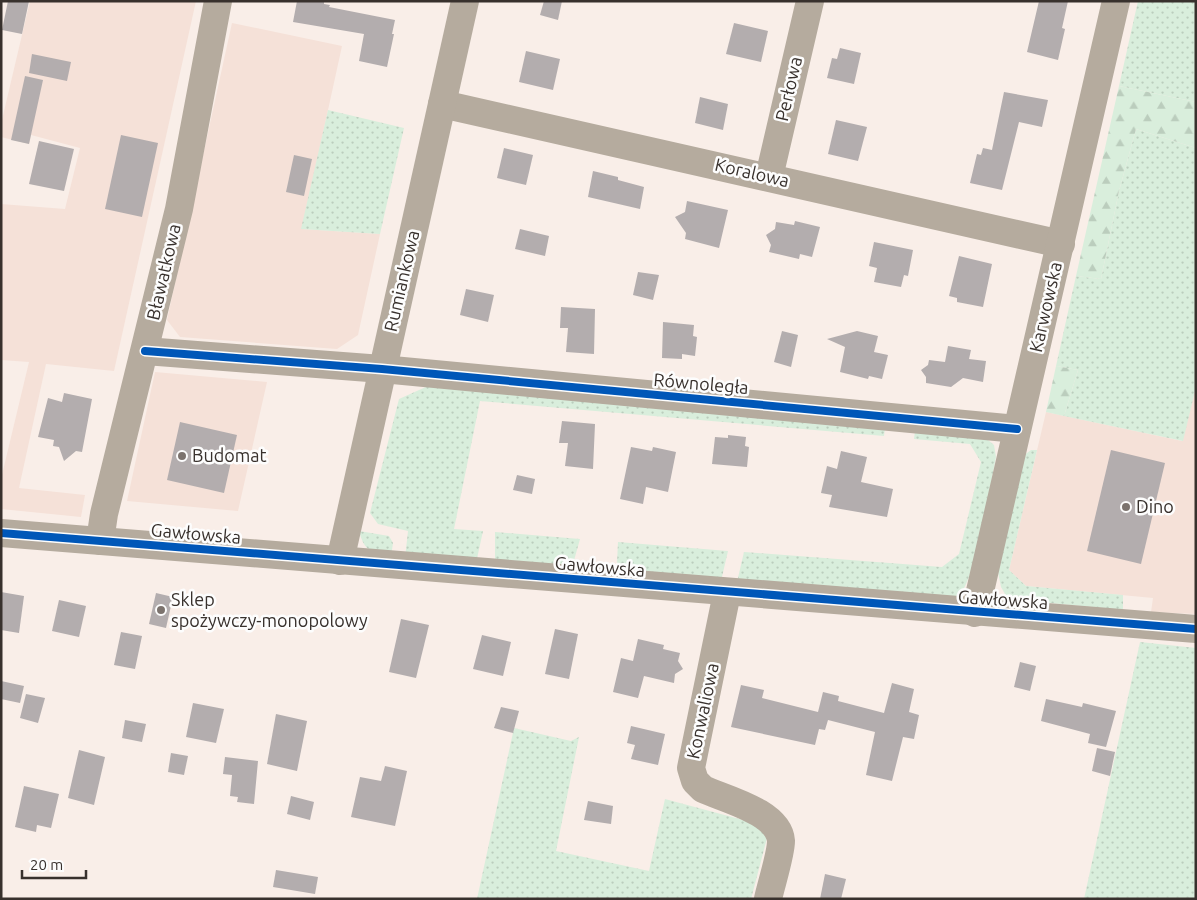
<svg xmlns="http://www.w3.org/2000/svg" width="1197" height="900" viewBox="0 0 1197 900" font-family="Ubuntu,sans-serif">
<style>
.built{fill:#f5e1d8}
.grass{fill:url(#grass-dots)}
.forest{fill:url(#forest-firs)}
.building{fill:#b3adae}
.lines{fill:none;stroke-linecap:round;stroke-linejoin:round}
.minor{stroke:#b5ab9e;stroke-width:28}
.cycleway-casing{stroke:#fdfdfd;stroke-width:11}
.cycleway{stroke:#0057b8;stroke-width:8}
.poi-dot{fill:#7c736e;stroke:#fdfdfd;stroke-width:2}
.labels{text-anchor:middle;stroke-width:5;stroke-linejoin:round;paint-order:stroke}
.street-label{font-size:18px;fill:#38312d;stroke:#fdfdfd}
.poi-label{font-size:18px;fill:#38312d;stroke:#fdfdfd;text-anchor:start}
</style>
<defs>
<pattern id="grass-dots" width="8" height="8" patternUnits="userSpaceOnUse" patternTransform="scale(1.25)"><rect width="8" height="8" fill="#d9eedc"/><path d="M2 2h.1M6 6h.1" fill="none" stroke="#bbcdbd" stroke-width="1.8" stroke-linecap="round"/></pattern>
<pattern id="forest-firs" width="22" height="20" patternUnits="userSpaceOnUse" patternTransform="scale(1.25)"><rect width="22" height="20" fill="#d9eedc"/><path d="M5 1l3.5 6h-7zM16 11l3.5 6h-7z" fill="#bbcdbd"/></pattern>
</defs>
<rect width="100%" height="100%" fill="#f9eee8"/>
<g class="built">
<polygon points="30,1 196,1 114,371 46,364 19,488 85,495 81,517 1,509 1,479 29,362 1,360 1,204 65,209 80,148 31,135 29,144 1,137 1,124"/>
<polygon points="232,23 342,46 302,229 380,234 358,335 337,349 180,337 167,320"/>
<polygon points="155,372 267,382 238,511 127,501"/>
<polygon points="1196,387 1196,614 1151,612 1153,598 1026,586 1009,570 1046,412 1182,441"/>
</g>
<g class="grass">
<polygon points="1138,1 1196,1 1196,102 1119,86"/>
<polygon points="328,110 404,128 380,234 301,229"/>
<polygon points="1136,129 1196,148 1196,387 1183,441 1064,416 1078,370 1056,366 1076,276 1101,279 1119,191"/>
<polygon points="428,386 885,428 884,436 480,401 454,529 483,531 476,563 405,558 408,531 378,524 370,513 399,399"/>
<path d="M 915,431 L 988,440 L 994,445 L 996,457 C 991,481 975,585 958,596 C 956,597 953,598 951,599 L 737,582 L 744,552 L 942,567 L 959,554 L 981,462 L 970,444 L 914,439 Z"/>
<polygon points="1031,450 1037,450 1009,570 1026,586 1123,595 1123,610 1008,599 1001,587 998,572 1023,456"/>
<path d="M 359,531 L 389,536 L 393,543 L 391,557 C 371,551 365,553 359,531 Z"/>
<polygon points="495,532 580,539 573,564 560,571 495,563"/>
<polygon points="618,542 728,551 721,581 619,573 617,563"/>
<polygon points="1140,642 1196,648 1196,899 1084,899"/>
<polygon points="514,728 571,741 579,737 556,851 649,871 665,799 758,824 767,838 751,899 477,899"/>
</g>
<g class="forest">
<polygon points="1119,86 1196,102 1196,148 1136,129 1119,191 1101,279 1076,276"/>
<polygon points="1056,366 1078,370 1064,416 1046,412"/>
</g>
<g class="building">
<polygon points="8,1 29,1 22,34 2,30"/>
<polygon points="297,1 324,1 324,4 330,5 329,7 395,20 392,34 394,34 387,67 359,61 364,34 293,22"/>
<polygon points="544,1 562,1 558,20 540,15"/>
<polygon points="1039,1 1068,1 1062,28 1065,29 1058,60 1027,52"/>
<polygon points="734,23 768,31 761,62 726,54"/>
<polygon points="840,48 861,53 854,84 827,78 832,58 837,59"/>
<polygon points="526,51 560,59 553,90 519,82"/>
<polygon points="32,54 71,62 67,81 29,73"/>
<polygon points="25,76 43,80 29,144 11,140"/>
<polygon points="1004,92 1048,100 1042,127 1019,122 1002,190 970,183 977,154 981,155 983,148 992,150"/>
<polygon points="700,97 728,104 723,130 695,123"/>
<polygon points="836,120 867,127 858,161 828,154"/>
<polygon points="121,135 158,143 142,217 105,209"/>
<polygon points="39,141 74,149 64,191 29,184"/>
<polygon points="504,148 533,155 526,185 497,178"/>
<polygon points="294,155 312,159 304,196 286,192"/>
<polygon points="593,171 618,177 618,180 644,187 640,209 588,197"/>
<polygon points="687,201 728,210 719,248 685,239 686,233 675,217 685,212"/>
<polygon points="795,221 820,227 812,257 800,254 799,259 769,252 771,245 766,235 775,229 776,222 794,225"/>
<polygon points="520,229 549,236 545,256 515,249"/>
<polygon points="874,242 913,250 908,276 904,275 901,287 874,282 877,268 869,266"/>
<polygon points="959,256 992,264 983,307 957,302 957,298 949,296"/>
<polygon points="638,272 659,275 653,300 633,295"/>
<polygon points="466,289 494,295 488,322 460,315"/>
<polygon points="561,307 595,309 594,354 566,352 568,328 560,328"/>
<polygon points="663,322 694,325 693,336 697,337 695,356 682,354 682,359 662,358"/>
<polygon points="782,331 798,335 791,367 774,362"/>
<polygon points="857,331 878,336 874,352 888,355 882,379 869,376 868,379 840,372 845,347 827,339"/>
<polygon points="948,346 971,350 969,359 986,361 983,382 963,378 951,387 926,383 926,377 921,370 928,365 929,360 945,362"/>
<polygon points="64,393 92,399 82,452 76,451 64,461 59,447 53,446 54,440 38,437 48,398 62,402"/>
<polygon points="562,421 595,424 593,469 565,466 568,443 559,443"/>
<polygon points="180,422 237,435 224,493 167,480"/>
<polygon points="728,435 746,437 745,446 749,447 747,467 712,464 715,437 728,438"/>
<polygon points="631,447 652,451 653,447 676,452 668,492 646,487 643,504 620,499"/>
<polygon points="1111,450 1165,463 1141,564 1087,551"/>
<polygon points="841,451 867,457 861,482 893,489 887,517 829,507 832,495 821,493 827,466 837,469"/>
<polygon points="517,475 535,479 532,494 513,490"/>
<polygon points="1,592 24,596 19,633 1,630"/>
<polygon points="156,593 173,597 166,628 149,624"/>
<polygon points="59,600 86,606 79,637 52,631"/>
<polygon points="401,619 429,625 416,678 389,672"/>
<polygon points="555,629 578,634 569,679 545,674"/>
<polygon points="121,632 142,636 135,669 114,665"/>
<polygon points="482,635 511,642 503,676 473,669"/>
<polygon points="638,639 664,645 663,649 680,653 678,661 683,669 675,674 674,683 644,676 638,698 613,692 621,658 633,661"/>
<polygon points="1020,662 1036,666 1030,691 1014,687"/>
<polygon points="1,681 24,686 20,703 1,699"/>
<polygon points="892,683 914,689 909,712 919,715 914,739 903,737 892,781 866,775 875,732 828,720 825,730 819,729 815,745 731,727 741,685 764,690 762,698 818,712 823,692 839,696 838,701 884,713"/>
<polygon points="26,694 45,698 38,723 20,718"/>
<polygon points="1046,699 1082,707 1083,703 1116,711 1106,747 1088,743 1090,734 1041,721"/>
<polygon points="193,703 224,709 216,743 186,737"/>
<polygon points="501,707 519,711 513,733 494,728"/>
<polygon points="276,714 307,721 297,771 267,764"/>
<polygon points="125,720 146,724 142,742 122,738"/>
<polygon points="631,726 665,734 658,765 631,759 635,745 627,743"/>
<polygon points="1097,748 1115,752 1110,776 1092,771"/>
<polygon points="79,750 105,757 94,805 68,798"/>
<polygon points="171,753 188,756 184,775 168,772"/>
<polygon points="225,757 258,761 254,804 237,802 238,797 230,796 232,775 223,774"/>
<polygon points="385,766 407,771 395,826 351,817 360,777 381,781"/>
<polygon points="24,786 59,794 51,828 37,825 36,832 15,827"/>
<polygon points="291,796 314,802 310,820 287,814"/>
<polygon points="588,801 613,806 611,824 584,820"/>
<polygon points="276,870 318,877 315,894 273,887"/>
<polygon points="825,874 846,879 841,899 820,899"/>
</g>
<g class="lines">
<g class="minor">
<polyline points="442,104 1061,244"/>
<polyline points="769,177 810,1"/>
<polyline points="145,351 382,369 1017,429"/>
<polyline points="1,533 1196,629"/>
<polyline points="100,541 104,514 179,209 218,1"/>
<polyline points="340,561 465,1"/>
<path d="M 727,593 L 691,768 L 695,781 L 703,789 C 725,799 779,812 781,841 C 781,854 771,885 768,899"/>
<polyline points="975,613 1116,1"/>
</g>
<g class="cycleway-casing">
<g id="cycleway">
<polyline points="145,351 382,369 1017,429"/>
<polyline points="1,533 1196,629"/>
</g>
</g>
<use href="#cycleway" class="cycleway"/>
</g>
<g class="poi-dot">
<circle cx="182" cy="456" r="5"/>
<circle cx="1126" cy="507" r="5"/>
<circle cx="161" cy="610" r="5"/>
</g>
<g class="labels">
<g class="street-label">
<text transform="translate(789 89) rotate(-77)" y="6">Perłowa</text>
<text transform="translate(752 173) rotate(13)" y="6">Koralowa</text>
<text transform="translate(164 272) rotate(-77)" y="6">Bławatkowa</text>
<text transform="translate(402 281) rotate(-77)" y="6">Rumiankowa</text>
<text transform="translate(1046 307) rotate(-77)" y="6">Karwowska</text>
<text transform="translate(701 384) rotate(5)" y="6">Równoległa</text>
<text transform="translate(196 534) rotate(5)" y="6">Gawłowska</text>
<text transform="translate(600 567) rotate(5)" y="6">Gawłowska</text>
<text transform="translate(1003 600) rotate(4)" y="6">Gawłowska</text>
<text transform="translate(703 711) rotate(-78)" y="6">Konwaliowa</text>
</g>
<g class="poi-label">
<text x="192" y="462">Budomat</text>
<text x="1136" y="513">Dino</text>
<text x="171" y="606">Sklep<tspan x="171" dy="21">spożywczy-monopolowy</tspan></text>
</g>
</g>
<rect width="1197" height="900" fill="none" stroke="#38312d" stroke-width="5"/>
<path d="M22 870v8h64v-8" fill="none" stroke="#38312d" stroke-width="2.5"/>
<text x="30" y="870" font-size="15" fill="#38312d" stroke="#fdfdfd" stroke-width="4" paint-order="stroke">20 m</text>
</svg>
